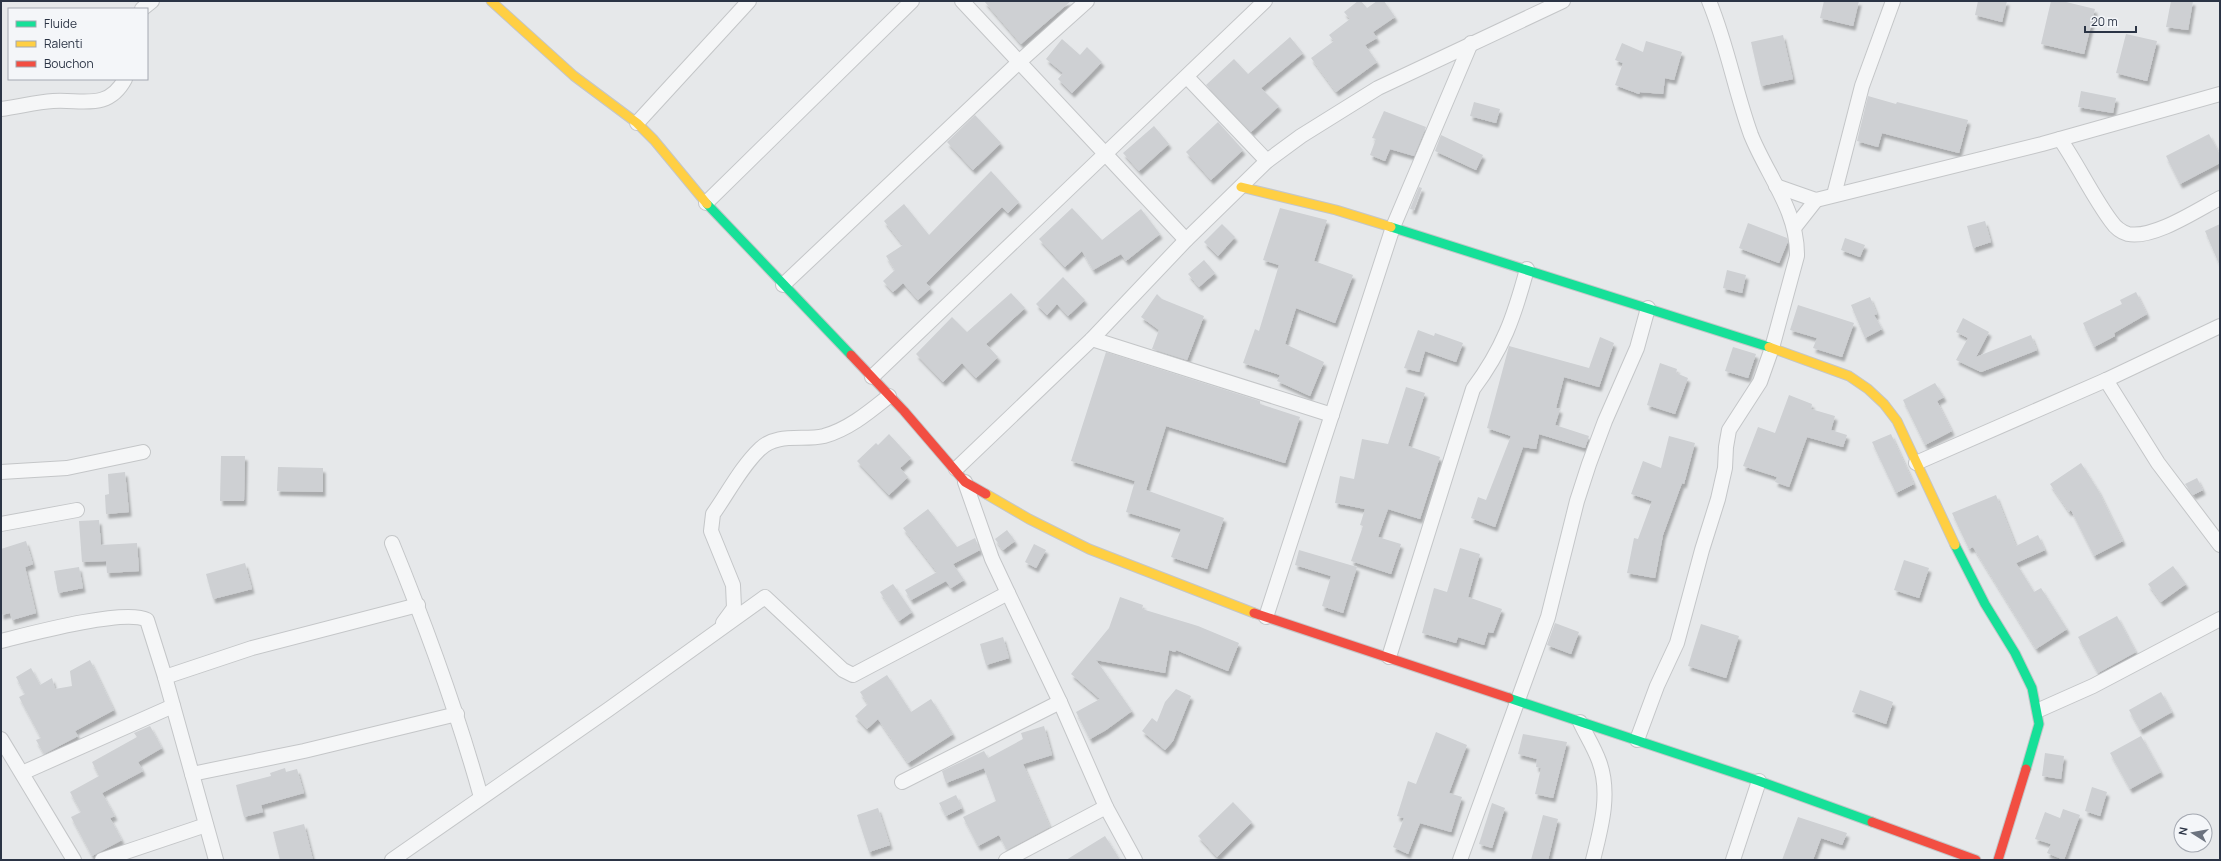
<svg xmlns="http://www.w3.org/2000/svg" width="2221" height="861" viewBox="0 0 2221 861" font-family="Manrope,sans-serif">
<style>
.building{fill:#ced0d3;filter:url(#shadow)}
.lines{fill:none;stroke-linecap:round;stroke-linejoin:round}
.street-casing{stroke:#c4c6c8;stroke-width:16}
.fast-casing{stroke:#c4c6c8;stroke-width:11}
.slow-casing{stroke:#c4c6c8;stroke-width:11}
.jam-casing{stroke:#c4c6c8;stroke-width:11}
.street{stroke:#f5f6f7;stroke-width:14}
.fast{stroke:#16e098;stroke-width:9}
.slow{stroke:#ffcf43;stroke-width:9}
.jam{stroke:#f24e42;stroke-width:9}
</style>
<defs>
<filter id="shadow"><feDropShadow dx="2.5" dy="4.5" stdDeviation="1" flood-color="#0004"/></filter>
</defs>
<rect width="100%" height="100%" fill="#e6e8ea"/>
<g class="building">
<polygon points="984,1 1071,1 1021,44"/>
<polygon points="1358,1 1361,1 1367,8 1377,1 1384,1 1395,17 1373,32 1377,38 1365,45 1377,62 1336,92 1311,58 1334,41 1329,35 1350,19 1344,12"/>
<polygon points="1824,1 1859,1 1853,26 1820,18"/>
<polygon points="1978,1 2007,1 2002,22 1975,15"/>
<polygon points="2051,1 2062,1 2095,9 2084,54 2041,44"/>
<polygon points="2171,1 2193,1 2188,30 2166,27"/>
<polygon points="2126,34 2157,41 2147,81 2116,73"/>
<polygon points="1783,35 1793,79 1761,86 1751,42"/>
<polygon points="1290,37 1303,53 1261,88 1279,106 1251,132 1206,85 1234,59 1248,74"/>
<polygon points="1062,39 1080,55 1087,47 1102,62 1072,93 1058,79 1063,73 1046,59"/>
<polygon points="1646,41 1682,52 1674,80 1665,78 1663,94 1640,92 1639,94 1615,85 1623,63 1615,60 1622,43 1643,52"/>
<polygon points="2081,91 2116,98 2113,113 2078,107"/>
<polygon points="1868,96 1896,104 1897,102 1968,120 1959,153 1882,133 1878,147 1857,141"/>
<polygon points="1474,102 1500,109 1496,123 1470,116"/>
<polygon points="1384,111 1426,127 1414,156 1390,149 1385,161 1370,155 1376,139 1372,138"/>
<polygon points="975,115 1001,143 973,170 947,142"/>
<polygon points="1218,122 1243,150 1211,180 1186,152"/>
<polygon points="1154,126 1169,144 1139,171 1123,153"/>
<polygon points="2209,134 2220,155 2220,163 2180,184 2166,156"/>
<polygon points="1441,135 1483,155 1476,170 1435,151"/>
<polygon points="991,171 1019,202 1008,213 1002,207 926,283 931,288 918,300 903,283 893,292 883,281 895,270 886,256 903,245 884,221 904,204 929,235"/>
<polygon points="1419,187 1422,188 1414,210 1410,209"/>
<polygon points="1072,208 1102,240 1141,209 1160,234 1126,261 1121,254 1093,270 1082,251 1065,267 1039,239"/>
<polygon points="1280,208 1327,220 1314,261 1353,275 1335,323 1296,308 1285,344 1324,362 1310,396 1277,381 1280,375 1243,363 1255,329 1259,331 1279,265 1263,260"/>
<polygon points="1985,221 1991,242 1973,248 1967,226"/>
<polygon points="1748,223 1787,238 1788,241 1779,263 1739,248"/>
<polygon points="1222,224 1235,237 1218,256 1204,242"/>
<polygon points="2220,224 2220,266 2205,231"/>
<polygon points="1845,238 1865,245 1860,257 1841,250"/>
<polygon points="1204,260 1215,273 1199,287 1188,274"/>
<polygon points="1727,270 1746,275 1742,293 1723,288"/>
<polygon points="1063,277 1085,300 1068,316 1057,304 1047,315 1036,304"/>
<polygon points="2136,292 2147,314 2114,333 2115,336 2094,347 2083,323 2122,304 2120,300"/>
<polygon points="1011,293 1025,308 986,344 998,357 976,378 962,363 943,382 916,354 952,317 967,332"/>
<polygon points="1157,294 1162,299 1204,316 1187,360 1152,349 1159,330 1141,317"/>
<polygon points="1870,297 1877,314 1874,315 1882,329 1865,338 1851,305"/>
<polygon points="1798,305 1854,323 1842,357 1813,348 1817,338 1790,330"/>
<polygon points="1963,318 1989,332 1976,357 2031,335 2037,350 1981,372 1956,360 1968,338 1956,332"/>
<polygon points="1418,330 1434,336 1435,333 1463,343 1456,362 1425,351 1419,372 1404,368"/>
<polygon points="1600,337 1614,343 1599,387 1564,377 1556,408 1560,409 1555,425 1589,436 1585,448 1539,434 1536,449 1523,447 1495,527 1471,518 1478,497 1486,500 1511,436 1487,428 1509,346 1589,368"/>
<polygon points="1733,347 1756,354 1748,378 1725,371"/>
<polygon points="1106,352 1260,401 1260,404 1300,417 1285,463 1166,426 1146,490 1224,518 1207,569 1171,557 1181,529 1126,512 1135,481 1071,461"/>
<polygon points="1660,363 1677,369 1676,373 1688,378 1675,414 1647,405"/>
<polygon points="1935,383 1944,397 1937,401 1952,431 1925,445 1903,400"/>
<polygon points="1406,387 1425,393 1408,446 1440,457 1420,519 1388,509 1378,537 1401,544 1391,574 1351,561 1363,526 1360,525 1365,509 1335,503 1340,476 1354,479 1362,439 1388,444"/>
<polygon points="1789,395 1812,404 1811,409 1835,416 1831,430 1847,435 1843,447 1807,437 1789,487 1775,482 1777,477 1743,466 1758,427 1775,433"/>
<polygon points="889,434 911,458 900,468 908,477 889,495 857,461 876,443 878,445"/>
<polygon points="1891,434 1914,484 1896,493 1872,442"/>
<polygon points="1669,436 1695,443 1684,484 1682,483 1663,535 1655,578 1627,573 1634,538 1638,539 1652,501 1631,494 1643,461 1661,468"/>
<polygon points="221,456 245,456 244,501 220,501"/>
<polygon points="2081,463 2098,490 2123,541 2094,556 2071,510 2069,512 2050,484"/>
<polygon points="278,467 323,468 323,492 277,491"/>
<polygon points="125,472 129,512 106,514 105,495 109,494 108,474"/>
<polygon points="2197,478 2203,490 2193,495 2185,484"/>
<polygon points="1996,495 2016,546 2038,535 2045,550 2016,563 2034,592 2041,588 2067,629 2036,649 1973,547 1969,549 1952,513"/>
<polygon points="928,509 957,547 975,538 980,550 953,564 964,580 951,588 946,581 911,600 905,590 937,572 903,528"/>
<polygon points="99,520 101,545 137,543 139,571 107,573 106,561 82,562 79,521"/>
<polygon points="1007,530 1015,541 1003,550 995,539"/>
<polygon points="26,541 33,564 25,567 36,613 12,620 10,613 1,615 1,549"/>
<polygon points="1034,544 1046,550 1036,568 1025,562"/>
<polygon points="1460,548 1480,554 1468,597 1502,609 1493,633 1488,632 1484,645 1458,637 1456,643 1422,633 1434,588 1447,592"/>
<polygon points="1299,550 1357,567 1343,613 1322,606 1331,576 1295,565"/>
<polygon points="1904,560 1929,568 1919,598 1894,590"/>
<polygon points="245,563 252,589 213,599 206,574"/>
<polygon points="2173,566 2186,584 2161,602 2148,584"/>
<polygon points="79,567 83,588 58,593 54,571"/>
<polygon points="893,584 912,612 899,621 880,592"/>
<polygon points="1120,597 1143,605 1142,609 1198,626 1239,643 1228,671 1176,650 1175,652 1169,650 1165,673 1096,660 1132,711 1106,730 1090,739 1076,712 1100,699 1071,674 1109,628"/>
<polygon points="2117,616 2136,652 2098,673 2078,637"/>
<polygon points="1555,623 1579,632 1571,654 1547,645"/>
<polygon points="1701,624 1739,636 1726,678 1688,666"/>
<polygon points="1003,637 1009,658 986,665 980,644"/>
<polygon points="90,660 114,710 75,731 78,736 44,754 36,740 41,738 19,697 25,694 16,677 31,668 40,685 52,678 55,689 72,686 70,671"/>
<polygon points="887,675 911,712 931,699 953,734 908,763 878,719 867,729 855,716 868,704 860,692"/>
<polygon points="1176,689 1191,696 1173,741 1165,750 1142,731 1152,718 1157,722 1165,702"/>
<polygon points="1860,690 1893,702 1886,724 1852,712"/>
<polygon points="2161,692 2172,712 2140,730 2129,710"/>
<polygon points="150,726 162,748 138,762 143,771 102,793 115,816 110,818 122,840 92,856 71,817 81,812 70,792 99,776 92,762 137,737 134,733"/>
<polygon points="1044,726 1052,755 1023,764 1050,827 1007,850 999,835 978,846 963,817 996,801 984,768 946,783 942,771 984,751 988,758 1023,739 1021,733"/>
<polygon points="1436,732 1467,745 1449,793 1462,797 1451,832 1420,823 1408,854 1393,847 1404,818 1397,816 1408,781 1416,784"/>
<polygon points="1523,734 1567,742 1553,798 1535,794 1541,768 1536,767 1537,759 1518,754"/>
<polygon points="2141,736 2161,772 2130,789 2110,753"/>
<polygon points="2045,753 2064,756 2061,779 2042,776"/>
<polygon points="285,768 286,772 297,769 304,793 261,805 263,812 244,817 236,785 271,776 270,773"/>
<polygon points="2092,787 2107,792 2100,816 2085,811"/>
<polygon points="956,795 962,808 946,816 939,803"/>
<polygon points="1233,802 1252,822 1217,857 1198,836"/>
<polygon points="1492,803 1505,808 1492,848 1479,844"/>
<polygon points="878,808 890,845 869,852 857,815"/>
<polygon points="2063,809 2080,815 2064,860 2047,853 2051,844 2035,839 2045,812 2060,818"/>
<polygon points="1543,815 1558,819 1548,860 1531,860"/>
<polygon points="1798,817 1847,833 1842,845 1821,838 1813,860 1782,860"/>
<polygon points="304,824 313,860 280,860 273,832"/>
<polygon points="1105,836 1120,860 1066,860"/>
</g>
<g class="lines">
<g class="street-casing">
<g id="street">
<polyline points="962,1 1186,240"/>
<polyline points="142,9 152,1"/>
<polyline points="1187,77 1267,161"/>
<path d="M 1,109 C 18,107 36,102 53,101 C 82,99 108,111 125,79"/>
<polyline points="637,123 749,1"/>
<path d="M 2060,139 C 2078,165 2093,197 2111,221 C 2115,227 2121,232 2128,234 C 2154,239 2197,210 2220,198"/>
<polyline points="1776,186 1816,200 2042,144 2220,94"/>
<polyline points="1834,195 1862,86 1893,1"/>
<polyline points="706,203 912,1"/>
<polyline points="1794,228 1816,200"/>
<polyline points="783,285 1019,62 1087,1"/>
<polyline points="1092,339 1332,415"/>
<polyline points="872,377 1265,1"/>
<polyline points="2106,380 2158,463 2220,545"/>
<polyline points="1916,463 2106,380 2220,326"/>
<polyline points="956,469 1092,339 1186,240 1267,161 1301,136 1378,88 1563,1"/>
<polyline points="1,472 67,468 143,452"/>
<polyline points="965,482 992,559 1008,593 1060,702 1106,807 1135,860"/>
<polyline points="1,524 77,510"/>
<path d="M 392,543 C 426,626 457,711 481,797"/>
<polyline points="1266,617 1393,227 1471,43"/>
<path d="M 723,623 L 734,608 L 733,585 L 711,531 L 713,514 C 728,493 741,467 760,449 C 777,432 804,441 824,436 C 849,429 869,412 889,396"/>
<path d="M 1,641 C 29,634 125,608 147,620 L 165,677 L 216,860"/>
<path d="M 1389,657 L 1473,389 C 1503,349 1514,317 1527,269"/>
<polyline points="165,677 252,648 418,605"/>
<polyline points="2039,710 2093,686 2220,619"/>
<path d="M 1580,722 C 1586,735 1594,747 1599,761 C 1611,793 1601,828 1593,860"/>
<polyline points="1,739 74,860"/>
<path d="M 1637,740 L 1657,686 L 1677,643 L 1702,550 L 1718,499 L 1725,468 L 1726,447 L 1729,430 L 1760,382 L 1772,348 L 1797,256 C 1798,211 1767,175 1751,135 C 1735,91 1727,44 1709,1"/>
<polyline points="22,773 173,706"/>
<polyline points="192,774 304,751 457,714"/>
<polyline points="902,782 1060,702"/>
<polyline points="102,860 206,825"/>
<polyline points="392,860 609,709 765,597 843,670 853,675 1008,593"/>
<polyline points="1006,860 1106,807"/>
<polyline points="1460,860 1548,617 1577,501 1589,464 1605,421 1637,348 1648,308"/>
<polyline points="1733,860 1759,781"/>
</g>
</g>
<g class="fast-casing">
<g id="fast">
<polyline points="707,204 851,355"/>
<polyline points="1391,227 1769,347"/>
<polyline points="1955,545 1985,604 2015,653 2032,688 2039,724 2026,769"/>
<polyline points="1509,698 1759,781 1872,822"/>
</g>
</g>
<g class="slow-casing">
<g id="slow">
<polyline points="491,1 574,76 637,123 654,140 707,204"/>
<polyline points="1241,187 1336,210 1391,227"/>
<polyline points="1769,347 1849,376 1868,389 1884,404 1897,421 1955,545"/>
<polyline points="986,494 1029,519 1089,549 1254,613"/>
</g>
</g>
<g class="jam-casing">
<g id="jam">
<polyline points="851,355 904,411 965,482 986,494"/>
<polyline points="1254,613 1509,698"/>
<polyline points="1872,822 1976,860"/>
<polyline points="1998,860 2026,769"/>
</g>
</g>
<use href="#street" class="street"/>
<use href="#fast" class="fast"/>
<use href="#slow" class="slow"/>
<use href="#jam" class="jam"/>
</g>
<rect width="2221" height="861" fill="none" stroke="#2b3445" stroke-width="4"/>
<rect x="8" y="8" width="140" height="72" fill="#f4f6f9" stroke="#a4a8b1"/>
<rect x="16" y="21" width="20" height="6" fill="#16e098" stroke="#a4a8b1"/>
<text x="44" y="28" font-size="12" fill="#2b3445">Fluide</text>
<rect x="16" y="41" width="20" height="6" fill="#ffcf43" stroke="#a4a8b1"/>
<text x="44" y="48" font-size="12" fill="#2b3445">Ralenti</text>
<rect x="16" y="61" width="20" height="6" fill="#f24e42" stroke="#a4a8b1"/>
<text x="44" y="68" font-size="12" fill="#2b3445">Bouchon</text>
<g transform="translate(2193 833) rotate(281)"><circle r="19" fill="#f4f6f9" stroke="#a4a8b1"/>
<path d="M0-3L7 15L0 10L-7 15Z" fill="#6c737f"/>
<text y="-6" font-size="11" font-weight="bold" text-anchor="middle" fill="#2b3445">N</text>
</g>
<path d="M2085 26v6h51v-6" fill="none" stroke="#2b3445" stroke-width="2"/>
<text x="2091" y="26" font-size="12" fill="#2b3445" stroke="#f4f6f9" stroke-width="3" paint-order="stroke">20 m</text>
</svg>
